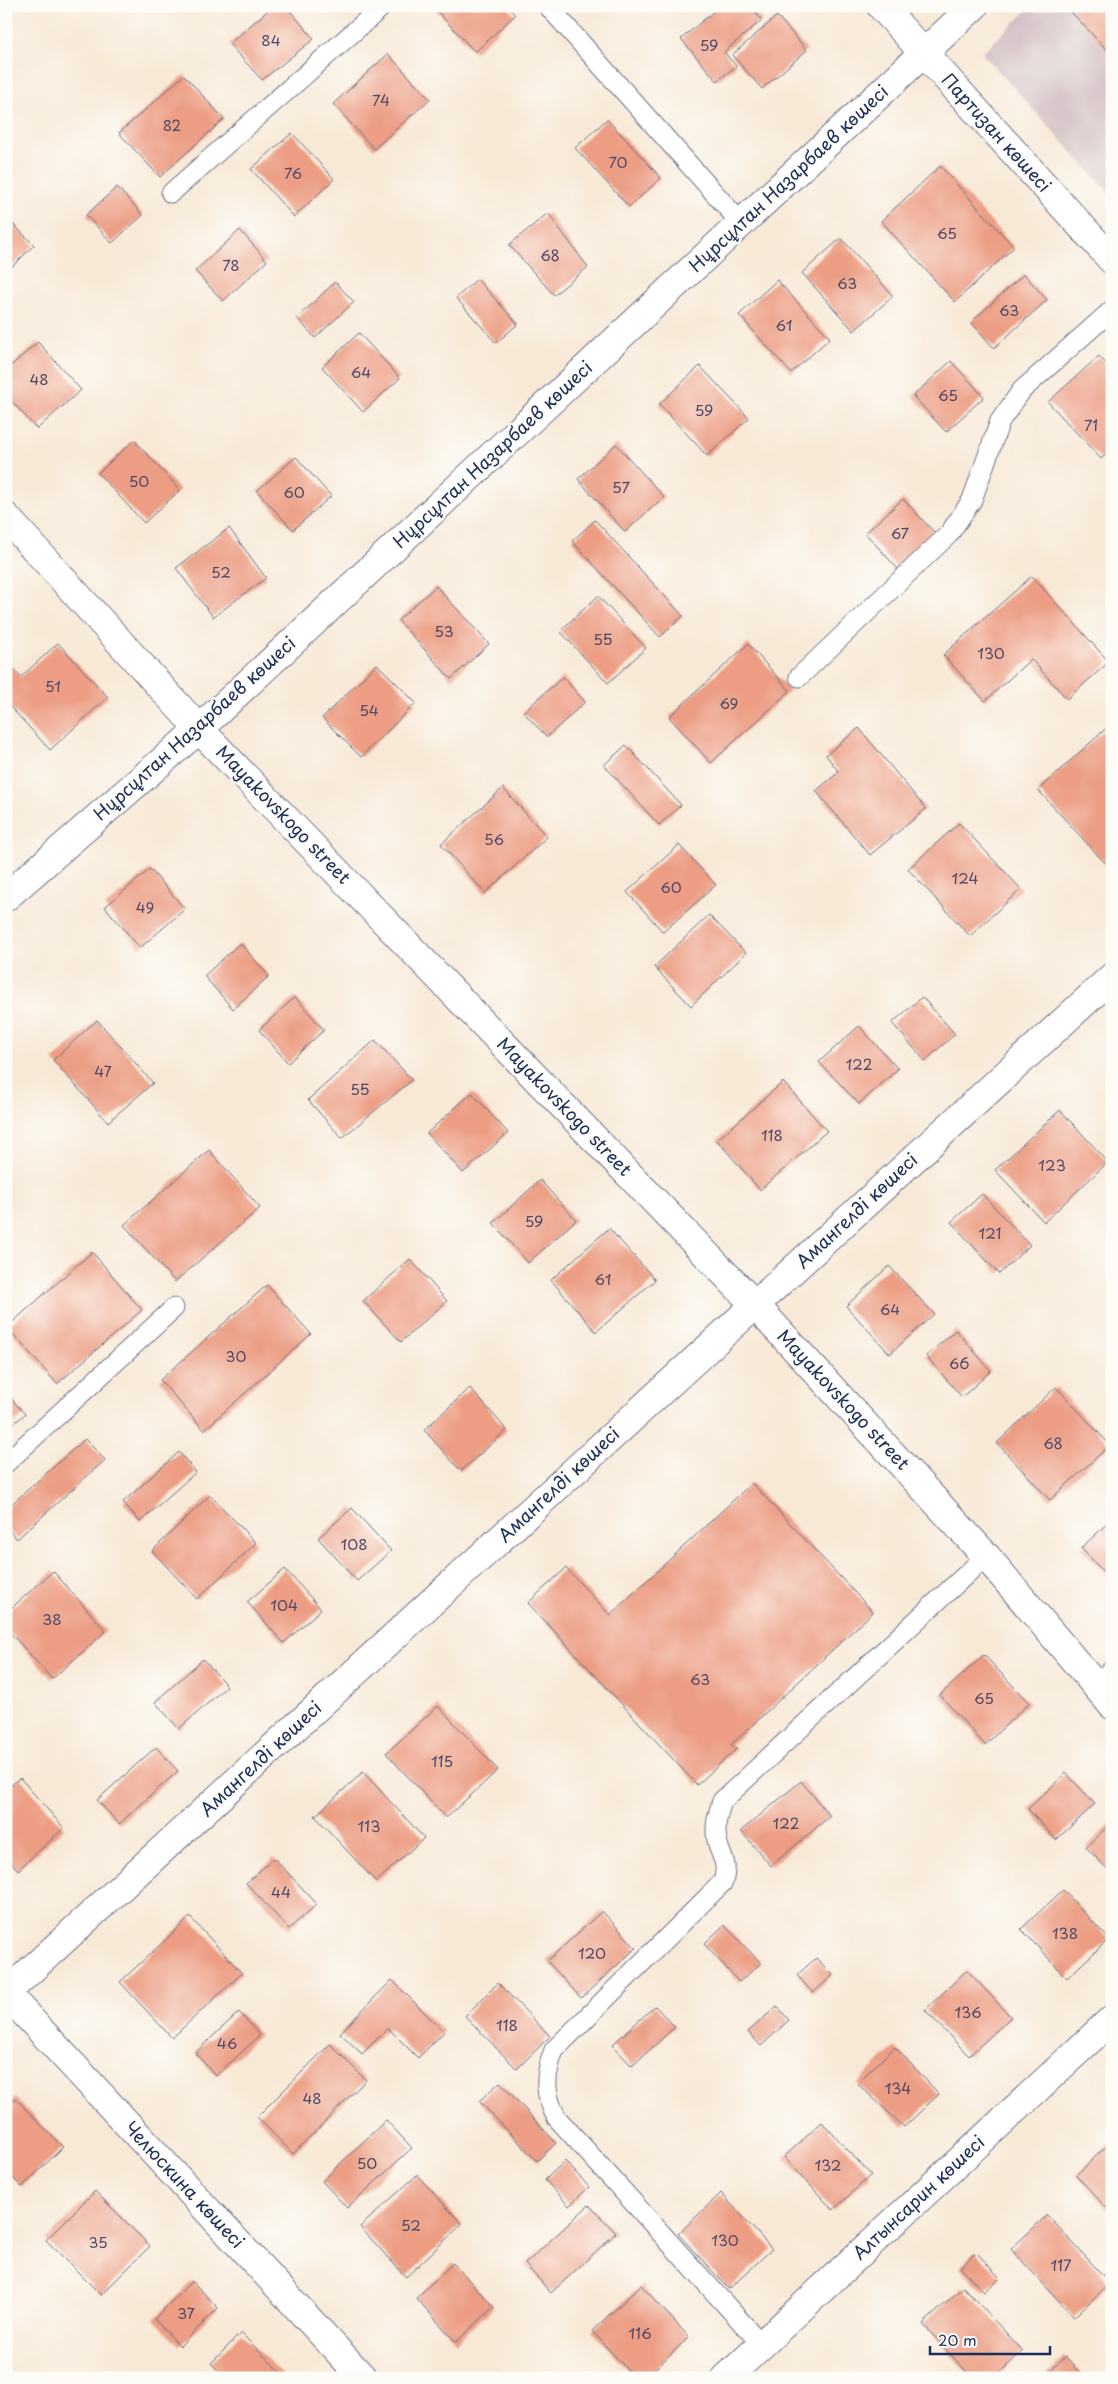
<svg xmlns="http://www.w3.org/2000/svg" width="1118" height="2384" viewBox="0 0 1118 2384" font-family="'Playpen Sans',sans-serif">
<style>
.industrial{fill:#d2bec2}
.building{fill:#ec9d83}
.lines{fill:none;stroke-linecap:round;stroke-linejoin:round}
.service-casing{stroke:#687088;stroke-width:21}
.minor-casing{stroke:#687088;stroke-width:30}
.tertiary-casing{stroke:#687088;stroke-width:30}
.service{stroke:#fff;stroke-width:19}
.minor{stroke:#fff;stroke-width:28}
.tertiary{stroke:#fff;stroke-width:28}
.labels{text-anchor:middle;stroke-width:5;stroke-linejoin:round;paint-order:stroke}
.number-label{font-size:15px;fill:#4f4a67}
.street-label{font-size:18px;fill:#1b2f5e;stroke:#fdfcf7}
</style>
<rect width="100%" height="100%" fill="#fdfcf7"/>
<filter id="ink" filterUnits="userSpaceOnUse"><feTurbulence type="fractalNoise" baseFrequency=".02" numOctaves="2"/><feDisplacementMap in="SourceGraphic" scale="10" xChannelSelector="R" yChannelSelector="G"/><feConvolveMatrix kernelMatrix="1 2 1 2 8 2 1 2 1" color-interpolation-filters="sRGB"/></filter>
<filter id="wash" filterUnits="userSpaceOnUse"><feTurbulence type="fractalNoise" baseFrequency=".0096" numOctaves="4" result="noise"/><feDisplacementMap in="SourceGraphic" scale="20" xChannelSelector="R" yChannelSelector="G"/><feGaussianBlur stdDeviation="1.12" result="paint"/><feColorMatrix in="noise" values="0 0 0 0 0 0 0 0 0 0 0 0 0 0 0 0 0 1.4 0 .05"/><feComposite in="paint" operator="in"/></filter>
<g filter="url(#wash)">
<rect width="100%" height="100%" fill="#f8e9d7"/>
<polygon class="industrial" points="1032,6 1112,6 1112,196 982,53"/>
<g id="blocks">
<g class="building">
<polygon points="273,6 286,6 314,39 262,80 229,44"/>
<polygon points="438,6 507,6 515,15 475,52 435,9"/>
<polygon points="720,6 750,6 762,20 724,52 736,66 717,81 681,39"/>
<polygon points="1079,6 1112,6 1112,55 1072,13"/>
<polygon points="777,16 807,50 762,89 732,55"/>
<polygon points="388,54 430,99 374,149 333,104"/>
<polygon points="184,75 224,119 160,177 119,133"/>
<polygon points="607,119 661,178 629,207 575,148"/>
<polygon points="292,133 334,179 294,217 251,169"/>
<polygon points="940,166 1014,247 955,302 881,221"/>
<polygon points="117,187 143,215 112,243 86,215"/>
<polygon points="548,213 588,267 554,295 509,245"/>
<polygon points="6,217 34,245 6,273"/>
<polygon points="240,230 267,261 223,301 195,271"/>
<polygon points="841,238 893,296 854,331 802,273"/>
<polygon points="1024,274 1047,300 994,348 971,322"/>
<polygon points="477,279 518,324 496,343 456,298"/>
<polygon points="777,280 830,338 791,373 739,315"/>
<polygon points="335,282 354,302 315,338 297,318"/>
<polygon points="359,333 400,378 363,412 322,367"/>
<polygon points="38,342 81,390 37,429 6,395 6,370"/>
<polygon points="1099,356 1112,370 1112,449 1101,459 1048,402"/>
<polygon points="951,361 984,397 946,432 913,396"/>
<polygon points="700,366 749,418 707,456 659,404"/>
<polygon points="134,440 180,490 144,523 98,473"/>
<polygon points="616,444 664,497 625,532 578,479"/>
<polygon points="296,457 331,496 293,530 257,491"/>
<polygon points="903,499 936,534 898,569 865,533"/>
<polygon points="595,520 683,616 660,637 572,541"/>
<polygon points="229,528 266,578 213,617 176,568"/>
<polygon points="1032,576 1109,662 1067,699 1031,659 985,701 943,655"/>
<polygon points="436,586 489,644 451,679 398,620"/>
<polygon points="598,596 646,648 608,683 560,631"/>
<polygon points="58,643 108,697 50,750 6,702 6,661 21,677"/>
<polygon points="748,644 790,691 711,763 669,717"/>
<polygon points="377,664 416,703 361,757 322,718"/>
<polygon points="563,677 585,702 547,737 523,712"/>
<polygon points="1112,723 1112,857 1105,863 1038,790"/>
<polygon points="859,728 926,809 870,855 816,791 839,772 826,755"/>
<polygon points="626,745 681,805 659,825 604,765"/>
<polygon points="503,788 547,837 485,893 441,844"/>
<polygon points="959,823 1021,889 970,936 908,869"/>
<polygon points="679,845 716,885 663,932 627,892"/>
<polygon points="150,869 185,909 140,948 105,907"/>
<polygon points="709,915 746,953 691,1006 654,967"/>
<polygon points="240,943 269,976 233,1009 204,976"/>
<polygon points="295,997 324,1030 288,1063 259,1030"/>
<polygon points="922,997 955,1034 925,1061 892,1023"/>
<polygon points="97,1020 153,1083 108,1122 53,1060"/>
<polygon points="859,1026 898,1069 859,1104 819,1062"/>
<polygon points="375,1040 412,1080 342,1138 308,1100"/>
<polygon points="783,1082 827,1131 760,1190 717,1140"/>
<polygon points="472,1093 508,1133 463,1173 427,1133"/>
<polygon points="1060,1110 1108,1162 1044,1222 995,1170"/>
<polygon points="209,1150 260,1208 175,1282 124,1225"/>
<polygon points="540,1180 576,1220 528,1263 493,1223"/>
<polygon points="982,1194 1030,1245 999,1274 951,1222"/>
<polygon points="609,1228 655,1280 596,1332 551,1280"/>
<polygon points="92,1252 142,1310 57,1384 7,1327"/>
<polygon points="410,1259 447,1301 401,1342 363,1301"/>
<polygon points="889,1266 934,1314 890,1354 846,1306"/>
<polygon points="267,1285 311,1334 204,1430 160,1380"/>
<polygon points="956,1330 991,1371 962,1397 926,1356"/>
<polygon points="1056,1387 1110,1445 1050,1500 997,1443"/>
<polygon points="470,1388 507,1430 461,1471 424,1430"/>
<polygon points="6,1393 25,1414 6,1430"/>
<polygon points="85,1439 105,1460 17,1539 6,1527 6,1509"/>
<polygon points="179,1452 196,1472 140,1522 123,1502"/>
<polygon points="752,1483 873,1612 731,1745 736,1749 697,1785 528,1603 566,1568 610,1615"/>
<polygon points="210,1495 256,1543 197,1599 152,1551"/>
<polygon points="352,1508 391,1551 357,1581 318,1538"/>
<polygon points="1112,1519 1112,1581 1081,1548"/>
<polygon points="285,1569 321,1609 284,1643 247,1602"/>
<polygon points="53,1571 106,1631 52,1679 6,1628 6,1613"/>
<polygon points="984,1655 1029,1703 985,1745 940,1695"/>
<polygon points="203,1659 227,1686 179,1729 155,1702"/>
<polygon points="438,1706 498,1770 446,1818 386,1753"/>
<polygon points="156,1747 178,1771 119,1824 97,1800"/>
<polygon points="363,1772 424,1838 376,1882 315,1816"/>
<polygon points="1066,1773 1095,1804 1056,1840 1028,1809"/>
<polygon points="20,1778 64,1828 18,1870 6,1857 6,1790"/>
<polygon points="801,1781 830,1816 771,1866 741,1831"/>
<polygon points="1112,1822 1112,1874 1086,1847"/>
<polygon points="274,1858 317,1904 289,1929 246,1883"/>
<polygon points="1063,1890 1109,1939 1067,1978 1021,1929"/>
<polygon points="602,1911 636,1948 581,1998 547,1961"/>
<polygon points="190,1917 242,1973 172,2038 120,1982"/>
<polygon points="724,1925 761,1963 739,1982 704,1944"/>
<polygon points="816,1958 833,1975 813,1993 797,1975"/>
<polygon points="967,1970 1011,2017 969,2056 925,2010"/>
<polygon points="392,1980 444,2032 418,2058 388,2028 362,2054 340,2033"/>
<polygon points="498,1983 550,2036 517,2069 465,2016"/>
<polygon points="655,2006 675,2027 632,2066 612,2045"/>
<polygon points="777,2006 789,2020 761,2046 748,2032"/>
<polygon points="239,2012 260,2035 216,2076 195,2053"/>
<polygon points="330,2044 366,2080 293,2154 257,2117"/>
<polygon points="895,2047 939,2094 904,2127 857,2083"/>
<polygon points="500,2082 556,2143 537,2161 479,2101"/>
<polygon points="15,2098 63,2147 22,2187 6,2171 6,2107"/>
<polygon points="386,2120 412,2148 347,2208 322,2181"/>
<polygon points="822,2122 871,2175 833,2210 784,2157"/>
<polygon points="1112,2141 1112,2214 1076,2175"/>
<polygon points="565,2161 589,2187 569,2206 545,2180"/>
<polygon points="417,2175 462,2224 406,2277 360,2227"/>
<polygon points="95,2191 150,2246 101,2295 46,2240"/>
<polygon points="721,2193 772,2249 729,2289 678,2234"/>
<polygon points="589,2205 616,2233 551,2293 525,2264"/>
<polygon points="1047,2215 1110,2283 1074,2317 1011,2249"/>
<polygon points="976,2252 1000,2278 984,2292 960,2267"/>
<polygon points="453,2263 494,2307 456,2342 416,2298"/>
<polygon points="192,2281 218,2308 180,2346 154,2319"/>
<polygon points="641,2285 689,2337 645,2378 635,2378 592,2331"/>
<polygon points="963,2287 1023,2351 994,2378 972,2378 923,2324"/>
<polygon points="241,2333 283,2375 280,2378 225,2378 211,2363"/>
<polygon points="1065,2357 1085,2378 1042,2378"/>
</g>
</g>
</g>
<g filter="url(#ink)">
<use href="#blocks" fill-opacity="0" stroke="#687088" stroke-width="1"/>
<g class="lines">
<g class="service-casing">
<g id="service">
<polyline points="548,6 741,223"/>
<polyline points="171,193 383,6"/>
<polyline points="799,677 949,534 972,500 1000,421 1022,390 1112,310"/>
<polyline points="6,1463 174,1308"/>
<polyline points="1095,1684 1112,1670"/>
<path d="M 762,2345 L 557,2118 C 544,2095 544,2076 554,2050 L 723,1882 C 729,1858 721,1861 717,1840 C 714,1826 718,1814 722,1801 L 986,1556"/>
</g>
</g>
<g class="minor-casing">
<g id="minor">
<polyline points="6,517 199,729 755,1305 986,1556 1112,1705"/>
<polyline points="6,1993 1112,977"/>
<polyline points="6,1993 363,2378"/>
<polyline points="726,2378 1112,2019"/>
</g>
</g>
<g class="tertiary-casing">
<g id="tertiary">
<polyline points="881,6 1112,260"/>
<polyline points="6,897 199,729 974,6"/>
</g>
</g>
<use href="#service" class="service"/>
<use href="#minor" class="minor"/>
<use href="#tertiary" class="tertiary"/>
</g>
</g>
<g class="labels">
<g class="number-label">
<text x="271" y="46">84</text>
<text x="709" y="51">59</text>
<text x="381" y="106">74</text>
<text x="172" y="131">82</text>
<text x="618" y="168">70</text>
<text x="293" y="179">76</text>
<text x="947" y="239">65</text>
<text x="550" y="261">68</text>
<text x="231" y="271">78</text>
<text x="847" y="289">63</text>
<text x="1009" y="316">63</text>
<text x="784" y="331">61</text>
<text x="361" y="378">64</text>
<text x="39" y="385">48</text>
<text x="948" y="401">65</text>
<text x="704" y="416">59</text>
<text x="1091" y="431">71</text>
<text x="139" y="487">50</text>
<text x="621" y="493">57</text>
<text x="294" y="498">60</text>
<text x="900" y="539">67</text>
<text x="221" y="578">52</text>
<text x="444" y="637">53</text>
<text x="603" y="645">55</text>
<text x="991" y="659">130</text>
<text x="53" y="692">51</text>
<text x="729" y="709">69</text>
<text x="369" y="716">54</text>
<text x="494" y="845">56</text>
<text x="965" y="884">124</text>
<text x="671" y="893">60</text>
<text x="145" y="913">49</text>
<text x="859" y="1070">122</text>
<text x="103" y="1077">47</text>
<text x="360" y="1095">55</text>
<text x="772" y="1141">118</text>
<text x="1052" y="1171">123</text>
<text x="534" y="1227">59</text>
<text x="990" y="1239">121</text>
<text x="603" y="1285">61</text>
<text x="890" y="1315">64</text>
<text x="236" y="1362">30</text>
<text x="959" y="1369">66</text>
<text x="1053" y="1449">68</text>
<text x="354" y="1550">108</text>
<text x="284" y="1611">104</text>
<text x="52" y="1625">38</text>
<text x="700" y="1685">63</text>
<text x="984" y="1704">65</text>
<text x="442" y="1767">115</text>
<text x="786" y="1829">122</text>
<text x="369" y="1832">113</text>
<text x="281" y="1898">44</text>
<text x="1065" y="1939">138</text>
<text x="592" y="1959">120</text>
<text x="968" y="2018">136</text>
<text x="507" y="2031">118</text>
<text x="227" y="2049">46</text>
<text x="898" y="2094">134</text>
<text x="312" y="2104">48</text>
<text x="367" y="2169">50</text>
<text x="828" y="2171">132</text>
<text x="411" y="2231">52</text>
<text x="725" y="2246">130</text>
<text x="98" y="2248">35</text>
<text x="1061" y="2271">117</text>
<text x="186" y="2319">37</text>
<text x="640" y="2339">116</text>
</g>
<g class="street-label">
<text transform="translate(996 133) rotate(48)" y="6">Партизан көшесі</text>
<text transform="translate(789 179) rotate(-43)" y="6">Нұрсұлтан Назарбаев көшесі</text>
<text transform="translate(493 455) rotate(-43)" y="6">Нұрсұлтан Назарбаев көшесі</text>
<text transform="translate(195 729) rotate(-42)" y="6">Нұрсұлтан Назарбаев көшесі</text>
<text transform="translate(283 815) rotate(46)" y="6">Mayakovskogo street</text>
<text transform="translate(564 1107) rotate(46)" y="6">Mayakovskogo street</text>
<text transform="translate(857 1211) rotate(-43)" y="6">Амангелді көшесі</text>
<text transform="translate(843 1400) rotate(47)" y="6">Mayakovskogo street</text>
<text transform="translate(559 1485) rotate(-43)" y="6">Амангелді көшесі</text>
<text transform="translate(261 1759) rotate(-43)" y="6">Амангелді көшесі</text>
<text transform="translate(184 2185) rotate(47)" y="6">Челюскина көшесі</text>
<text transform="translate(919 2198) rotate(-43)" y="6">Алтынсарин көшесі</text>
</g>
</g>
<rect width="1118" height="2384" fill="none" stroke="#fdfcf7" stroke-width="25"/>
<path d="M930 2346v8h120v-8" fill="none" stroke="#1b2f5e" stroke-width="2.5"/>
<text x="938" y="2346" font-size="15" fill="#1b2f5e" stroke="#fdfcf7" stroke-width="4" paint-order="stroke">20 m</text>
</svg>
